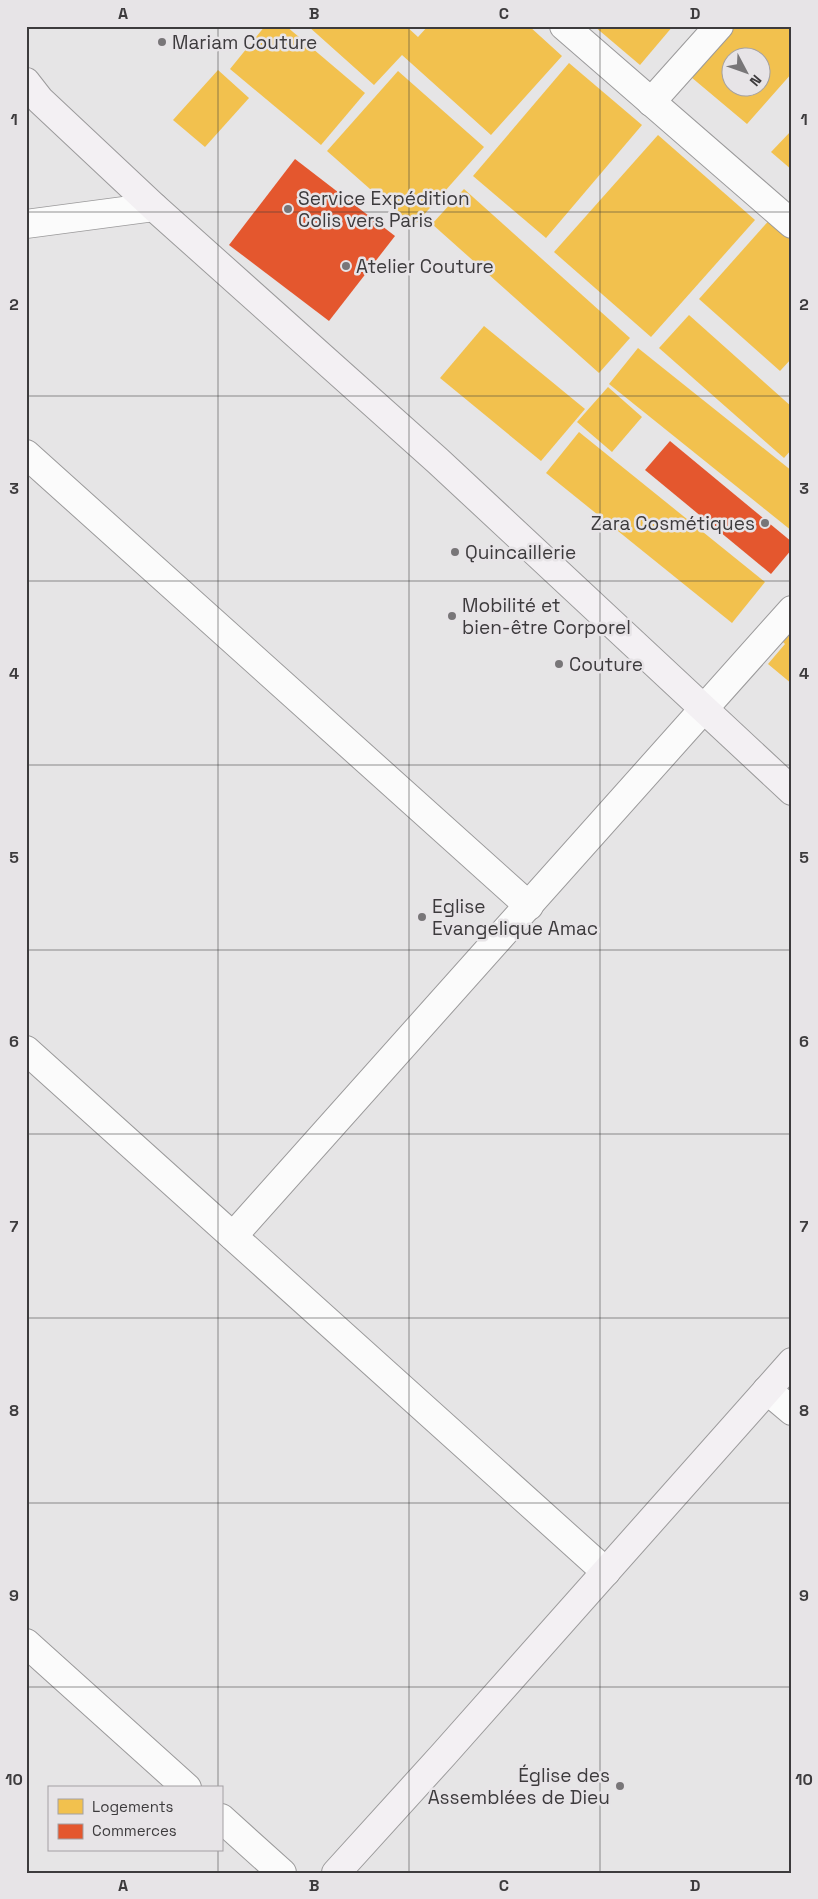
<svg xmlns="http://www.w3.org/2000/svg" width="818" height="1899" viewBox="0 0 818 1899" font-family="'Space Grotesk',sans-serif">
<style>
.homes{fill:#f2c14e;fill-rule:evenodd}
.shops{fill:#e4572e}
.lines{fill:none;stroke-linecap:round;stroke-linejoin:round}
.street-casing{stroke:#9b9a9b;stroke-width:30}
.secondary-casing{stroke:#9b9a9b;stroke-width:30}
.street{stroke:#fbfbfb;stroke-width:28}
.secondary{stroke:#f3f0f3;stroke-width:28}
.grid{fill:none;stroke:#3d3b3d;stroke-width:1;stroke-opacity:0.55}
.poi-dot{fill:#787678;stroke:#e7e4e7;stroke-width:2}
.labels{text-anchor:middle;stroke-width:5;stroke-linejoin:round;paint-order:stroke}
.poi-label{font-size:19px;fill:#3d3b3d;stroke:#e7e4e7;text-anchor:start}
.neatline{fill:none;stroke:#3d3b3d;stroke-width:2}
.grid-label{font-size:16px;text-anchor:middle;font-weight:bold;fill:#3d3b3d}
</style>
<rect width="100%" height="100%" fill="#e6e5e6"/>
<g class="homes">
<polygon points="265,26 286,26 365,93 321,145 230,69"/>
<polygon points="308,26 406,26 418,37 428,26 529,26 562,56 491,135 402,55 374,85"/>
<polygon points="594,26 673,26 640,65"/>
<path d="M 736,26 L 792,26 L 792,73 L 747,124 L 691,77 ZM 730,58 L 760,58 L 760,88 L 730,88 Z"/>
<polygon points="569,63 642,125 546,238 473,176"/>
<polygon points="218,70 249,98 205,147 173,120"/>
<polygon points="398,71 484,147 413,227 327,151"/>
<polygon points="792,130 792,170 771,152"/>
<polygon points="658,135 755,220 651,337 554,252"/>
<polygon points="464,189 630,338 599,373 432,224"/>
<polygon points="772,217 792,235 792,358 780,371 699,299"/>
<polygon points="689,315 792,407 792,449 784,458 659,348"/>
<polygon points="484,326 585,409 541,461 440,378"/>
<polygon points="638,348 792,471 792,531 609,384"/>
<polygon points="608,387 642,417 612,452 577,422"/>
<polygon points="579,432 765,582 732,623 546,473"/>
<polygon points="792,631 792,684 768,664 785,644 783,642"/>
</g>
<g class="shops">
<polygon points="295,159 395,236 329,321 229,245"/>
<polygon points="670,441 792,542 792,549 771,574 645,470"/>
</g>
<g class="lines">
<g class="street-casing">
<g id="street">
<polyline points="564,26 792,224"/>
<polyline points="651,102 719,26"/>
<polyline points="26,224 154,207"/>
<polyline points="26,454 529,906"/>
<polyline points="26,1050 606,1572"/>
<polyline points="233,1236 792,610"/>
<polyline points="767,1390 792,1411"/>
<polyline points="26,1643 187,1788"/>
<polyline points="221,1818 282,1873"/>
</g>
</g>
<g class="secondary-casing">
<g id="secondary">
<polyline points="26,82 40,100 154,207 438,461 792,791"/>
<polyline points="336,1873 444,1754 792,1362"/>
</g>
</g>
<use href="#street" class="street"/>
<use href="#secondary" class="secondary"/>
</g>
<path class="grid" d="M 218,26 L 218,1788M 409,26 L 409,1873M 600,26 L 600,1873M 26,212 L 792,212M 26,396 L 792,396M 26,581 L 792,581M 26,765 L 792,765M 26,950 L 792,950M 26,1134 L 792,1134M 26,1318 L 792,1318M 26,1503 L 792,1503M 26,1687 L 792,1687M 218,1850 L 218,1873"/>
<g class="poi-dot">
<circle cx="162" cy="42" r="5"/>
<circle cx="288" cy="209" r="5"/>
<circle cx="346" cy="266" r="5"/>
<circle cx="765" cy="523" r="5"/>
<circle cx="455" cy="552" r="5"/>
<circle cx="452" cy="616" r="5"/>
<circle cx="559" cy="664" r="5"/>
<circle cx="422" cy="917" r="5"/>
<circle cx="620" cy="1786" r="5"/>
</g>
<g class="labels">
<g class="poi-label">
<text x="172" y="49">Mariam Couture</text>
<text x="298" y="205">Service Expédition<tspan x="298" dy="22">Colis vers Paris</tspan></text>
<text x="356" y="273">Atelier Couture</text>
<text x="755" y="530" text-anchor="end">Zara Cosmétiques</text>
<text x="465" y="559">Quincaillerie</text>
<text x="462" y="612">Mobilité et<tspan x="462" dy="22">bien-être Corporel</tspan></text>
<text x="569" y="671">Couture</text>
<text x="432" y="913">Eglise<tspan x="432" dy="22">Evangelique Amac</tspan></text>
<text x="610" y="1782" text-anchor="end">Église des<tspan x="610" dy="22">Assemblées de Dieu</tspan></text>
</g>
</g>
<rect width="818" height="1899" fill="none" stroke="#e7e4e7" stroke-width="55"/>
<rect x="48" y="1786" width="175" height="65" fill="#e7e4e7" stroke="#a3a0a3"/>
<rect x="58" y="1799" width="25" height="15" fill="#f2c14e" stroke="#a3a0a3"/>
<text x="92" y="1812" font-size="15" fill="#3d3b3d">Logements</text>
<rect x="58" y="1824" width="25" height="15" fill="#e4572e" stroke="#a3a0a3"/>
<text x="92" y="1836" font-size="15" fill="#3d3b3d">Commerces</text>
<g transform="translate(746 72) rotate(131)"><circle r="24" fill="#e7e4e7" stroke="#a3a0a3"/>
<path d="M0-4L9 19L0 12L-9 19Z" fill="#787678"/>
<text y="-8" font-size="14" font-weight="bold" text-anchor="middle" fill="#3d3b3d">N</text>
</g>
<rect x="28" y="28" width="762" height="1844" class="neatline"/>
<g class="grid-label">
<text x="123" y="19">A</text>
<text x="314" y="19">B</text>
<text x="504" y="19">C</text>
<text x="695" y="19">D</text>
<text x="14" y="125">1</text>
<text x="804" y="125">1</text>
<text x="14" y="310">2</text>
<text x="804" y="310">2</text>
<text x="14" y="494">3</text>
<text x="804" y="494">3</text>
<text x="14" y="679">4</text>
<text x="804" y="679">4</text>
<text x="14" y="863">5</text>
<text x="804" y="863">5</text>
<text x="14" y="1047">6</text>
<text x="804" y="1047">6</text>
<text x="14" y="1232">7</text>
<text x="804" y="1232">7</text>
<text x="14" y="1416">8</text>
<text x="804" y="1416">8</text>
<text x="14" y="1601">9</text>
<text x="804" y="1601">9</text>
<text x="14" y="1785">10</text>
<text x="804" y="1785">10</text>
<text x="123" y="1891">A</text>
<text x="314" y="1891">B</text>
<text x="504" y="1891">C</text>
<text x="695" y="1891">D</text>
</g>
</svg>
